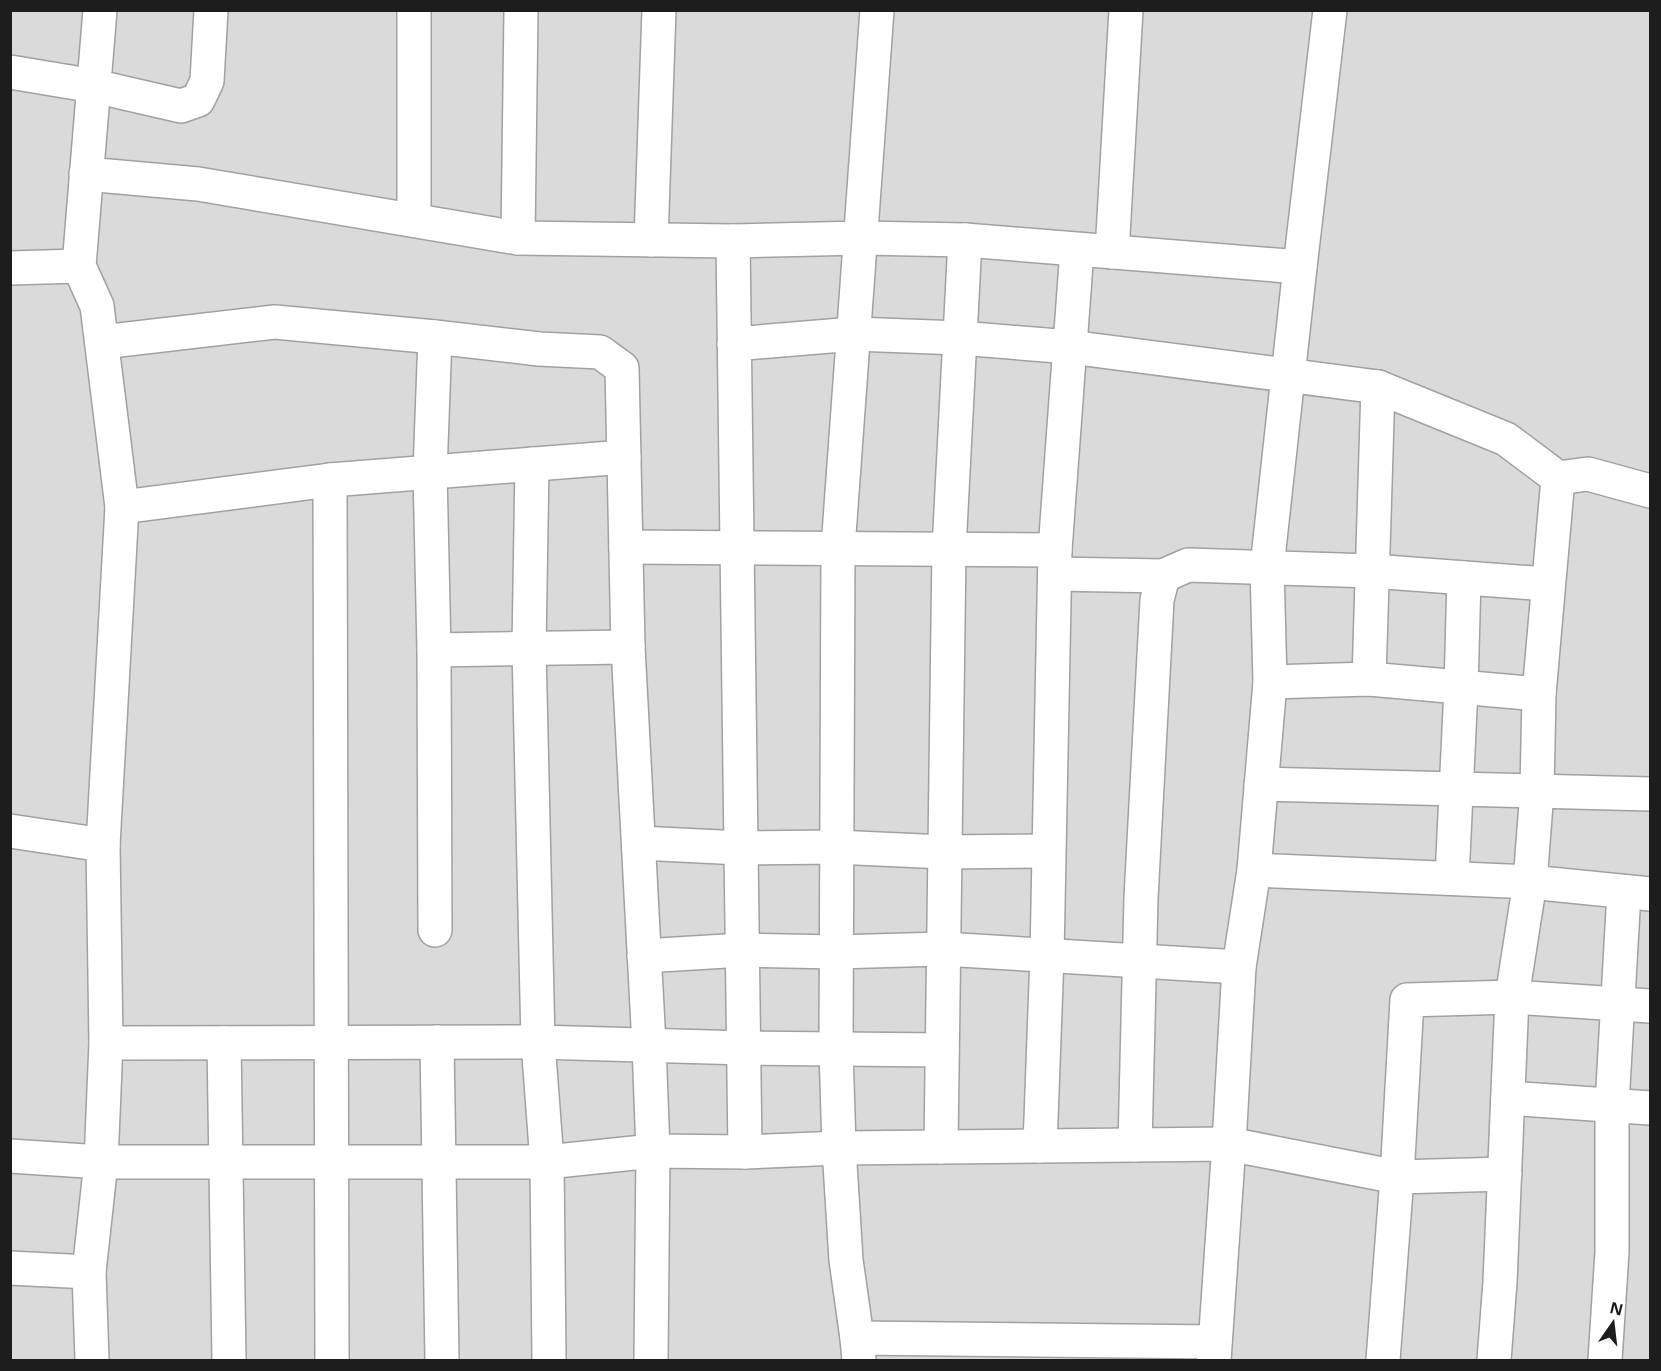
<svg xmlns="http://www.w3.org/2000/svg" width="1661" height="1371" viewBox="0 0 1661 1371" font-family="'Open Sans',sans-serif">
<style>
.residential{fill:#dbdada}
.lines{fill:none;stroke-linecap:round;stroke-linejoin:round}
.street-casing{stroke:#a1a1a1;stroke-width:36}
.street{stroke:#fff;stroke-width:33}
</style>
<rect width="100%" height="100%" fill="#eeeae4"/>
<rect class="residential" x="11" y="11" width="1639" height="1349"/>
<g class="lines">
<g class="street-casing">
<g id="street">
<polyline points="10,72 94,86 181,106 198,100 207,81 211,10"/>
<polyline points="86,174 198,184 518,238 733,241 862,238 965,240 1300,267"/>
<polyline points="414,220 414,10"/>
<polyline points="518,238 521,10"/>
<polyline points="651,240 659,10"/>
<polyline points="733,241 745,1152"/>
<polyline points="1112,252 1126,10"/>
<polyline points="10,268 79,266"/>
<polyline points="435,337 430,472 434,650 435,930"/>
<polyline points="102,342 275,322 435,337 539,349 600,352 622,368 628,647 649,1045 653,1151 651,1360"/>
<polyline points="734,344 854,334 960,338 1070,347 1378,387 1506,439 1558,478 1588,474 1650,491"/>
<polyline points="532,464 529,648 538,1042 547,1162 549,1360"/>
<polyline points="330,480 332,1360"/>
<polyline points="122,507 330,480 624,457"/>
<polyline points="626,547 1055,550"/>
<polyline points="1055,574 1163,576"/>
<polyline points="434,650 628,647"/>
<polyline points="1369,679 1378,387"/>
<polyline points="1270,682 1369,679 1539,694"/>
<polyline points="1261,784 1650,794"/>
<polyline points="10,831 103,845"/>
<polyline points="639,843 741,848 835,847 944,852 1048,851"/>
<polyline points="1254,870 1530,882 1650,894"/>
<polyline points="1452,878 1461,688 1464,578"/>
<polyline points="644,956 742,950 835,952 943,949 1239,967"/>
<polyline points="437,1042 442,1360"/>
<polyline points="106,1043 538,1042 744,1048 942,1050"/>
<polyline points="224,1043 229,1360"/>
<polyline points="1508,1098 1650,1108"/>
<polyline points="1135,1145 1141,898 1157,600 1163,576 1188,565 1372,571 1547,584"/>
<polyline points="1040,1146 1047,956 1055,550 1077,250"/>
<polyline points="941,1147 949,549 965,240"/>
<polyline points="10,1156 101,1162 547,1162 653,1151 745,1152 839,1148 1229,1144 1397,1177 1505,1174"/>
<polyline points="10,1268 89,1272"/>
<polyline points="857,1338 1215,1342"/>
<polyline points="92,1360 89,1272 101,1162 106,1043 103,845 122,507 97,306 79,266 100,10"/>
<polyline points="859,1360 857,1338 846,1260 839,1148 836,1049 838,548 877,10"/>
<polyline points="1214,1360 1229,1144 1239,967 1254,870 1270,682 1267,567 1300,267 1330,10"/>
<polyline points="1383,1360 1397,1177 1407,1000 1512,997 1650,1006"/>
<polyline points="1494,1360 1500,1282 1512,997 1530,882 1537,791 1539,694 1558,478"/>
<polyline points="1605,1360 1612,1252 1612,1105 1624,892"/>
</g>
</g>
<use href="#street" class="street"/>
</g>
<rect width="1661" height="1371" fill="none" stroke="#1d1d1d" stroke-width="24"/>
<g transform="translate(1613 1323) rotate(14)" stroke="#ffffff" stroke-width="4.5" paint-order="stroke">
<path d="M0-4.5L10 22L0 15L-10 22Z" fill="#1d1d1d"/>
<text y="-9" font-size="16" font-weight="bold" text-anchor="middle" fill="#1d1d1d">N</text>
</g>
</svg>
